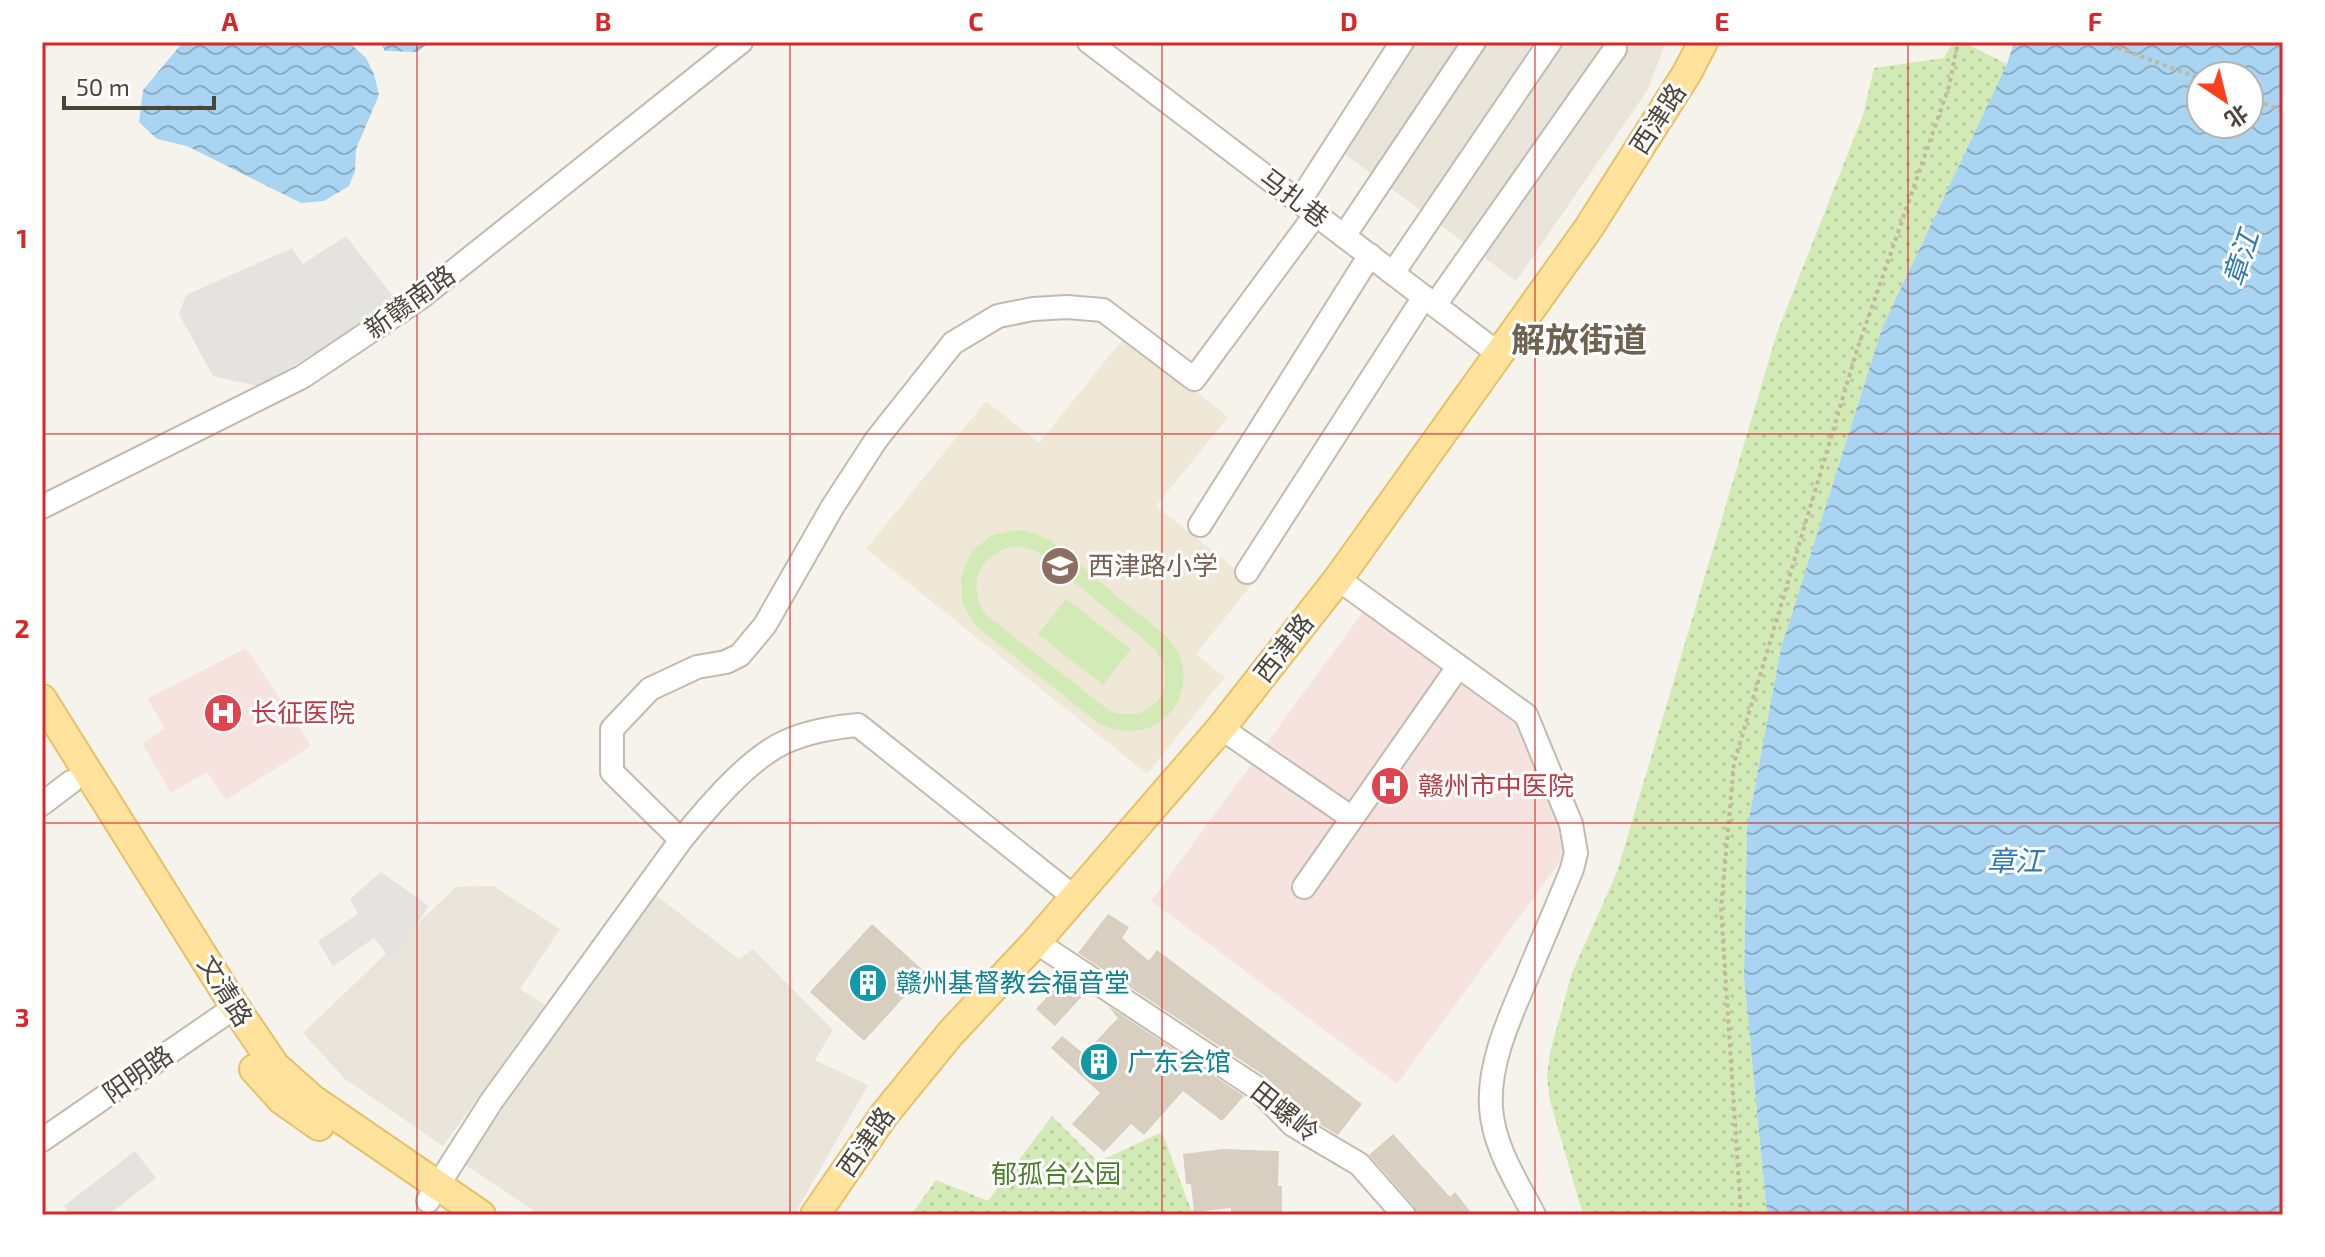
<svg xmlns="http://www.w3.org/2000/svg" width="2325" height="1257" viewBox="0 0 2325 1257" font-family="'Exo 2','Noto Sans SC',sans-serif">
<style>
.residential{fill:#eae5da}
.education{fill:#efe8d6}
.medical{fill:#f6e3e0}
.park{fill:url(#park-dots)}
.pitch{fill:#d2eab5;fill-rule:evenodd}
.parking{fill:#e5e3e0}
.water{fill:url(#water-waves);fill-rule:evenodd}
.building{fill:#d8cfc1}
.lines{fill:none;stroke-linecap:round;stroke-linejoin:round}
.minor-casing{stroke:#c2bbae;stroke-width:26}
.major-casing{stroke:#e6c16a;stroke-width:32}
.path{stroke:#c4b79f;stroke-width:4;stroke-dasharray:4 4;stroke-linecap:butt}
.minor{stroke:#fff;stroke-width:22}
.major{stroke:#ffe39c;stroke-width:28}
.grid{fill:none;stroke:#d62828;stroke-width:2;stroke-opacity:0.55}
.labels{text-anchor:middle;stroke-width:6;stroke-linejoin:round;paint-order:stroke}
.street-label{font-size:26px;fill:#4b4439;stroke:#fff}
.education-label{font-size:26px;fill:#785e54;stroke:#fff;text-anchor:start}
.health-label{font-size:26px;fill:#be3a42;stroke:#fff;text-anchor:start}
.culture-label{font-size:26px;fill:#0d838f;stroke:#fff;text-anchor:start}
.park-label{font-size:26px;fill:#4a7f2a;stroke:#fff}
.water-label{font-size:28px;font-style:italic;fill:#2e7ab2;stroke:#fff}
.district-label{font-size:34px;font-weight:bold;fill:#6e6250;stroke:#fff}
.neatline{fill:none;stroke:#d62828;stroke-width:3}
.grid-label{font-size:26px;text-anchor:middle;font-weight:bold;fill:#d62828}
</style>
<defs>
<pattern id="park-dots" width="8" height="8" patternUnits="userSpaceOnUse" patternTransform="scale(2)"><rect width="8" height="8" fill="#d2eab5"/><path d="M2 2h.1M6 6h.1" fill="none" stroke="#b6ca9c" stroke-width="1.8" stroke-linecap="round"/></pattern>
<pattern id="water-waves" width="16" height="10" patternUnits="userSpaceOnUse" patternTransform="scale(2)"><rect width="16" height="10" fill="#a9d4f2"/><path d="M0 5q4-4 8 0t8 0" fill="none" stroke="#8caec5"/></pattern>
</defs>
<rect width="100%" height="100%" fill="#f6f3ec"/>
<g class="residential">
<polygon points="1416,42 1666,42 1647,91 1516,281 1342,152"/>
<polygon points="493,886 560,929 520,989 545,1005 443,1146 345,1079 303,1033 456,887"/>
<polygon points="654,894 739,959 753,949 833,1030 815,1060 868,1085 794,1215 540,1215 464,1164"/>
</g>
<polygon class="education" points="1126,335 1228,417 1156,506 1253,583 1196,654 1225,677 1147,774 866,549 986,401 1039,443"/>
<g class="medical">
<polygon points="1365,609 1519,724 1570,848 1397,1084 1151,901"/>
<polygon points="246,648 311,746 226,800 207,772 171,793 142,743 165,728 147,699"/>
</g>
<g class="park">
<polygon points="1953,42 1963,42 2007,64 1882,328 1781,648 1747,829 1744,977 1767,1215 1583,1215 1550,1101 1547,1077 1550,1052 1572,973 1617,872 1777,333 1863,115 1874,68 1944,58"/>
<polygon points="1052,1116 1098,1162 1162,1132 1191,1210 1240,1215 911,1215 936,1180 988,1201"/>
</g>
<g class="pitch">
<path d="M 1015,530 L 1027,531 L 1050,540 C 1079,564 1107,588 1136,612 C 1150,623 1168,634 1177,650 C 1189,672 1184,701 1165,718 C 1146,734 1123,734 1101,725 L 976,626 L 962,603 L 961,576 L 972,551 L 991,536 ZM 1018,546 L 1036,551 L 1044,557 L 1156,650 C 1180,687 1152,726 1110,711 L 986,615 C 964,585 981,550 1018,546 Z"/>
<polygon points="1066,599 1131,649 1103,685 1038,634"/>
</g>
<g class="parking">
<polygon points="346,236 399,304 258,386 213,376 179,314 186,295 292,248 303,264"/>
<polygon points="381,872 429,906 392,960 374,938 333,966 318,941 358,914 350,899"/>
<polygon points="135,1151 156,1178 108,1215 71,1215 64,1206"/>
</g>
<g class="water">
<polygon points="183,42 349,42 366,58 374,74 379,95 356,149 355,171 349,186 324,201 301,203 187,146 157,139 139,122 143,90"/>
<polygon points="379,42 429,42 418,52 385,51"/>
<path d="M 2014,42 L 2283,42 L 2283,1215 L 1767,1215 L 1744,977 L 1747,829 L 1781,648 L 1882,328 L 2007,64 ZM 2201,76 L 2249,76 L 2249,124 L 2201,124 Z"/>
</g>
<g class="building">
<polygon points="1108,914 1129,927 1122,938 1149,961 1157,950 1362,1104 1338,1135 1302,1114 1265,1076 1078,953"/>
<polygon points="872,924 926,973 864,1041 810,992"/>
<polygon points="1064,978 1086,992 1055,1026 1036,1009"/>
<polygon points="1108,1006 1244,1096 1222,1121 1183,1091 1144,1135 1131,1124 1104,1152 1072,1124 1100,1093 1051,1048 1062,1036 1084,1054 1118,1018"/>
<polygon points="1393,1134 1450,1197 1455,1192 1473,1215 1418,1215 1414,1206 1369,1155"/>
<polygon points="1223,1149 1279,1151 1278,1186 1282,1186 1282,1212 1231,1213 1231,1208 1194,1212 1191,1184 1186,1184 1183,1154"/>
</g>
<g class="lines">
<g class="minor-casing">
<g id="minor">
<polyline points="1089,42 1499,354"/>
<polyline points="1299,202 1402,42"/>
<polyline points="1344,236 1474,42"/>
<polyline points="1393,273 1550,42"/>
<polyline points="1435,305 1615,49"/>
<polyline points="42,507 302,377 420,298 741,42"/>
<polyline points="1200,525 1370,255"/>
<polyline points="1247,572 1424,297"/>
<path d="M 1338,579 L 1526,715 L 1571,824 L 1576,853 L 1572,869 C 1558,904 1543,938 1529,972 C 1512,1013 1488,1061 1491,1107 C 1493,1146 1517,1182 1534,1215"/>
<polyline points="1221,728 1352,818"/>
<polyline points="42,804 71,782"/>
<polyline points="681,840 612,772 612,729 650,689 697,667 726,662 740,655 765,625 833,506 876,440 953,343 998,316 1033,309 1067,307 1103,310 1194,379 1316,214"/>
<polyline points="1304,887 1458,667"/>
<polyline points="1036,942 1257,1088 1293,1125 1359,1164 1404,1215"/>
<polyline points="42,1140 235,1007"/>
<path d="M 428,1201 L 491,1102 L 681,840 C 707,808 748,759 785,742 C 807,732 835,727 858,725 L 1074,897"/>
</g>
</g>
<g class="major-casing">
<g id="major">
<polyline points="42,699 235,1007 275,1066 312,1099 481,1215"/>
<polyline points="254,1069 282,1100 319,1126"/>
<polyline points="815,1215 884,1115 950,1034 1036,942 1221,728 1338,579 1588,229 1687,73 1703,42"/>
</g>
</g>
<g class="path">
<polyline points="2103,42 2201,79"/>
<polyline points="2249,98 2283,111"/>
<polyline points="1741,1215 1721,908 1734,763 1857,350 1949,86 1958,42"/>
</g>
<use href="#minor" class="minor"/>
<use href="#major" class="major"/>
</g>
<path class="grid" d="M 417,42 L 417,1215M 790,42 L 790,1215M 1162,42 L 1162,1215M 1535,42 L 1535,1215M 1908,42 L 1908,1215M 42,434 L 2283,434M 42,823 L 2283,823"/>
<defs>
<g id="school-disc" transform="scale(2)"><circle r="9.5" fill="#8d6e63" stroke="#fff"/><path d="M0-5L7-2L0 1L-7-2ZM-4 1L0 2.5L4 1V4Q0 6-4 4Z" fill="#fff"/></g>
<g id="hospital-disc" transform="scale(2)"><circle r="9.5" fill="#e0444e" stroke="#fff"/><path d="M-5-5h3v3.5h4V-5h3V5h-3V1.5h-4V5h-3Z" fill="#fff"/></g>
<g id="building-disc" transform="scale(2)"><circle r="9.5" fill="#0f9aa8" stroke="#fff"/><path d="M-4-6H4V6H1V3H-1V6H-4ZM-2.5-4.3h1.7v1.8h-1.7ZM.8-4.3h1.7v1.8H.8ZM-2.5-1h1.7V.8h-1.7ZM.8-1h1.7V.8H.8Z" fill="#fff"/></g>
</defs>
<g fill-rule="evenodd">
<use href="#school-disc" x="1060" y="566"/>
<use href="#hospital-disc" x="223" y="713"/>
<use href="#hospital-disc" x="1390" y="786"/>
<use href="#building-disc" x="868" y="983"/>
<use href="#building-disc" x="1099" y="1062"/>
</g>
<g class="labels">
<g class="street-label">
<text transform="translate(1658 119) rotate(-57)" y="9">西津路</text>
<text transform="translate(1294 198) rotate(37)" y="9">马扎巷</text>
<text transform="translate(410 302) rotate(-36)" y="9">新赣南路</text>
<text transform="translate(1284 648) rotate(-52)" y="9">西津路</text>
<text transform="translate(225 991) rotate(58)" y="9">文清路</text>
<text transform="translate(138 1074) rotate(-35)" y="9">阳明路</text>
<text transform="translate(1285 1112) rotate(39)" y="9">田螺岭</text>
<text transform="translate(866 1142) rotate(-55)" y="9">西津路</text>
</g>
<g class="education-label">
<text x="1088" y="575">西津路小学</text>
</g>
<g class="health-label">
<text x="251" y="722">长征医院</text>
<text x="1418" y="795">赣州市中医院</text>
</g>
<g class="culture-label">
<text x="896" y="992">赣州基督教会福音堂</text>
<text x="1127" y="1071">广东会馆</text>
</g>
<g class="park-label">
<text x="1056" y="1183">郁孤台公园</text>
</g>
<g class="water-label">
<text transform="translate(2241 258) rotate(-72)" y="10">章江</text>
<text x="2015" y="871">章江</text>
</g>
<g class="district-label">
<text x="1579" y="352">解放街道</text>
</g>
</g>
<rect width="2325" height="1257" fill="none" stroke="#ffffff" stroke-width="88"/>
<g transform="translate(2225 100) rotate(145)"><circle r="38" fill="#ffffff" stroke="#b7b4b0" stroke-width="2"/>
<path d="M0-6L14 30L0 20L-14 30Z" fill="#fc3f1d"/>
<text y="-12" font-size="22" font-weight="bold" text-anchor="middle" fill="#4b4439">北</text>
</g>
<path d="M64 96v12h150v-12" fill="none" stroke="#4b4439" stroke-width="4"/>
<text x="76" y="96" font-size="24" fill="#4b4439" stroke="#ffffff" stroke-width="6" paint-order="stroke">50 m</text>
<rect x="44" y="44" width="2237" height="1169" class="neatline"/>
<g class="grid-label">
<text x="230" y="31">A</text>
<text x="603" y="31">B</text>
<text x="976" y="31">C</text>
<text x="1349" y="31">D</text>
<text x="1722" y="31">E</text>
<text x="2095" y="31">F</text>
<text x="22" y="248">1</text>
<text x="22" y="638">2</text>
<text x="22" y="1027">3</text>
</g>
</svg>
